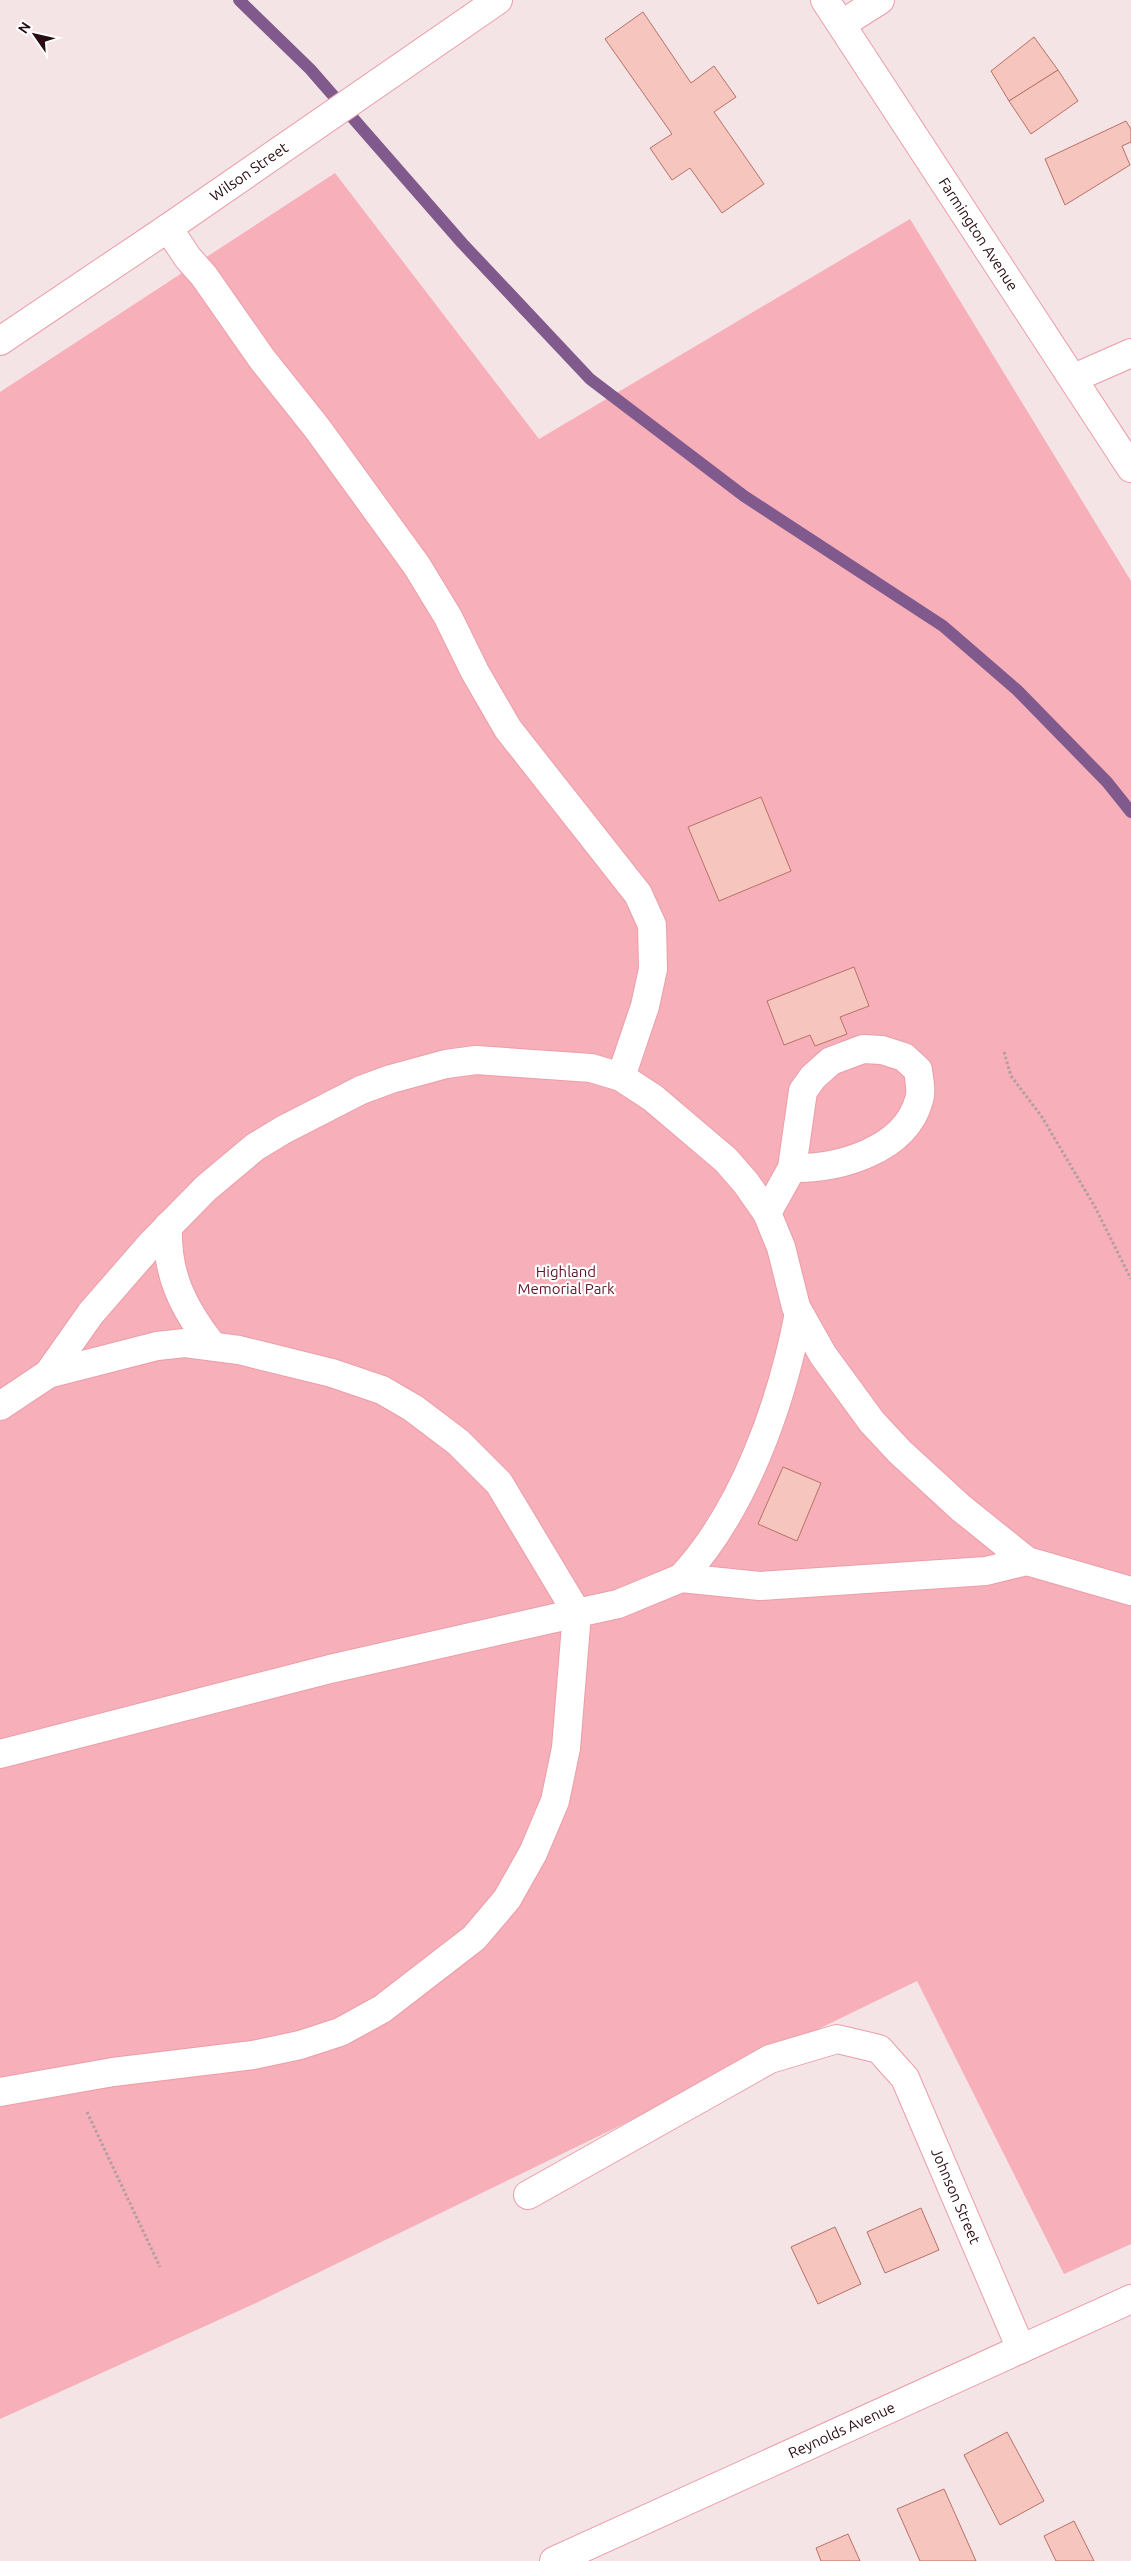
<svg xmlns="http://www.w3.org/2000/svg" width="1131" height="2561" viewBox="0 0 1131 2561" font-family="Ubuntu,sans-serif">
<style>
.green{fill:#f7afb9}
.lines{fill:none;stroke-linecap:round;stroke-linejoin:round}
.stream{stroke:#805a8d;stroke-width:12}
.building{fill:#f6c6be;stroke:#b97165}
.minor-casing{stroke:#eb9ea8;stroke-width:30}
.path{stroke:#b29da0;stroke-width:3;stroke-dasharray:2.5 2.5;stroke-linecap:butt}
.minor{stroke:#fff;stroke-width:28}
.labels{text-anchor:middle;stroke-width:4.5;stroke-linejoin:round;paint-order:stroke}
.street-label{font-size:15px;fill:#280c11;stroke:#fff}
.park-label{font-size:15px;fill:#641429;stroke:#fff}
</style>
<rect width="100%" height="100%" fill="#f5e4e6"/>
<polygon class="green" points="335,173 539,439 910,219 1131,581 1131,2244 1064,2274 917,1981 256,2303 0,2419 0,392"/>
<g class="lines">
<polyline class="stream" points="239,0 310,69 462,243 590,379 744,496 943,626 1017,690 1107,782 1131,812"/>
</g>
<g class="building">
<polygon points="643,12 691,83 714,66 736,97 714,112 764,184 722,213 690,168 672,180 650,148 672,134 605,39"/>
<polygon points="1034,37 1058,70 1009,101 991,71"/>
<polygon points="1058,70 1078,101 1031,134 1009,101"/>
<polygon points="1126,121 1131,129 1131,142 1122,146 1130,165 1065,205 1045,159"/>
<polygon points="761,797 791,871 719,901 688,827"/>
<polygon points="854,967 869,1006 840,1017 847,1034 815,1046 810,1035 784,1045 767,1001"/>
<polygon points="783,1467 821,1483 797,1541 758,1524"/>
<polygon points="921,2208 939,2250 885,2273 867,2232"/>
<polygon points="835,2227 861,2284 818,2304 791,2247"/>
<polygon points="1007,2432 1044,2501 1000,2525 964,2455"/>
<polygon points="944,2489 976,2561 920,2561 897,2509"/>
<polygon points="1074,2521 1094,2561 1056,2561 1044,2536"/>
<polygon points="848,2534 860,2561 821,2561 816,2548"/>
</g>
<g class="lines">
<g class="minor-casing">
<g id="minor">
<path id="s1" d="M 825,0 L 1131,468"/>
<polyline points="842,24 880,0"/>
<polyline points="168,228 188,258 204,276 262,359 317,428 417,566 448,617 475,672 508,729 638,894 652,925 653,969 645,1006 621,1077"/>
<path id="s2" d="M 0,341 L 168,228 L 498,0"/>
<polyline points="1074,378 1131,353"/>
<path d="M 767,1213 L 792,1168 C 838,1169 905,1151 919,1100 C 922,1091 919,1079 918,1070 L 904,1057 L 882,1050 L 863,1049 L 831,1061 L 813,1077 L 803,1091 L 792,1168"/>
<path d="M 168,1226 C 166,1274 183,1308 212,1345"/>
<polyline points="0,1406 48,1374 91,1313 152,1243 206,1188 255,1147 283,1130 361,1090 391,1079 446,1064 476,1060 591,1068 621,1077 653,1098 726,1160 746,1183 767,1213 781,1247 796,1307 823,1355 872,1422 900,1452 961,1508 1027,1561 1131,1591"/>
<path d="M 681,1578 C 744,1511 782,1402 799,1313"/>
<polyline points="0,1754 330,1669 577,1613 499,1483 458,1442 413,1408 382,1390 332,1373 239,1350 185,1343 157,1346 48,1374"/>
<polyline points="0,2092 113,2072 253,2055 300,2045 340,2032 382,2009 474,1938 507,1899 533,1853 555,1801 566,1748 577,1613 618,1604 681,1578 760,1586 986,1571 1027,1561"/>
<path id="s3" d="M 528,2195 L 770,2059 L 837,2039 L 879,2049 L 905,2078 L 1021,2349"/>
<path id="s4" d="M 554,2561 L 1131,2299"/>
</g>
</g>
<g class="path">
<polyline points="1004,1052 1011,1076 1042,1117 1095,1207 1131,1279"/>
<polyline points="87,2112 160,2267"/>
</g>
<use href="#minor" class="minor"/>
</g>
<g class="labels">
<g class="street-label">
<text dy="5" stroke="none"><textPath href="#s2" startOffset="301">Wilson Street</textPath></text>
<text dy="5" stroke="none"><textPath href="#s1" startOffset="280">Farmington Avenue</textPath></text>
<text dy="5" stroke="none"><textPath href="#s3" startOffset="558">Johnson Street</textPath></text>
<text dy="5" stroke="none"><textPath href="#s4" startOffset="316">Reynolds Avenue</textPath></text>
</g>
<g class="park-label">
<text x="566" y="1277">Highland<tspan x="566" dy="17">Memorial Park</tspan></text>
</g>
</g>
<g transform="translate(35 35) rotate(304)" stroke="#ffffff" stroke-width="4" paint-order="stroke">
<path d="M0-4L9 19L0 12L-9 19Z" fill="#280c11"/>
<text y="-8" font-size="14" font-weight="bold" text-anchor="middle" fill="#280c11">N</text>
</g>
</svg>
